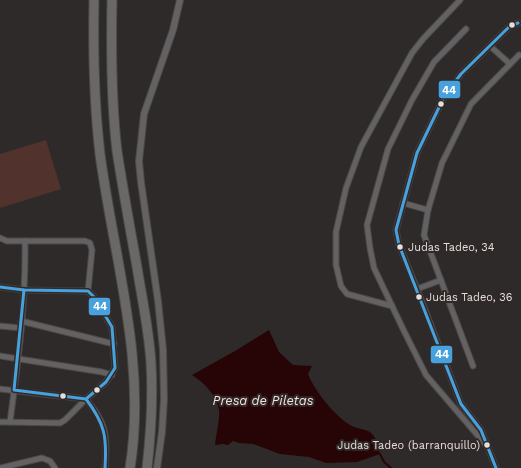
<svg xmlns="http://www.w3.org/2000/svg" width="521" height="468" viewBox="0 0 521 468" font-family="'Work Sans',sans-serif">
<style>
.green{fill:#52322d}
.water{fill:#270405}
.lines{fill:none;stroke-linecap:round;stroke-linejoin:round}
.stream{stroke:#270405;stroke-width:2}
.minor-casing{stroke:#4a4848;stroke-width:7}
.tertiary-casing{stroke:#4a4848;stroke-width:8}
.motorway-casing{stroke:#4a4848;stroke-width:11}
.minor{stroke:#636161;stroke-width:5}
.tertiary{stroke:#636161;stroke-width:6}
.motorway{stroke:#6a6767;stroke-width:9}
.bus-1-casing{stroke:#302928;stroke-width:6}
.bus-1{stroke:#47a1dd;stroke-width:3}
.bus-dot{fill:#e4dfde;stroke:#302928;stroke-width:1.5}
.labels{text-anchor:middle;stroke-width:4;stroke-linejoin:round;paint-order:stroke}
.bus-label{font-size:11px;fill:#e4dfde;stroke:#302928;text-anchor:start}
.water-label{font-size:13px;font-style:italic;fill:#f4dfdc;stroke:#302928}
.line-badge{stroke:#302928;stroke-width:1.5}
.badge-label{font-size:11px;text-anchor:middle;font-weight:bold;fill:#fff}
</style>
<rect width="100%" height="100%" fill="#2e2a2a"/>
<polygon class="green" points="46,140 61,189 0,208 0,154"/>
<path class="water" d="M 269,330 L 279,352 L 293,365 L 312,366 L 308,374 C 314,390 336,418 352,426 C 357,429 368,429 372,434 C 377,439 379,447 380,454 L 357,462 L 326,463 L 309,457 L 280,454 L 253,444 L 239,443 L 233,441 L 228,445 L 223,444 L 215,445 C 216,435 220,418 219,410 C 216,394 204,383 192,375 L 235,351 Z"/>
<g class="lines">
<polyline class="stream" points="380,454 384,462 391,468"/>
<g class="minor-casing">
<g id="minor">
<polyline points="466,29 434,62 412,100 388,149 367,225 370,248 374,268 403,329 426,375 485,444"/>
<polyline points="490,46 510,64"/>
<polyline points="403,203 428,210"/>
<polyline points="0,238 7,241 85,241 90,243 92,250 88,291"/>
<polyline points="0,287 24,290 88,291"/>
<polyline points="417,289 441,280"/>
<polyline points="392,306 347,294 341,286 336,265 336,232 346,188 361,147 412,53 423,39 460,0"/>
<polyline points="21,321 114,344"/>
<polyline points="0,326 21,328"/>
<polyline points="0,356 102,372 112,375"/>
<polyline points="473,366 424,235 428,210 442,163 471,104 519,55"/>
<path d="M 0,389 L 86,399 C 93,408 101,418 104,430 C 107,441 106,456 105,468"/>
<polyline points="0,422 60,423 65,420 86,399 106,382 115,368 112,327 94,297 88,291"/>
<path d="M 10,422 C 18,362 26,302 25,241"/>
<polyline points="0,468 42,458 50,461 55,468"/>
<polyline points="496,468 481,430 461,404 417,289 399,245 396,230 417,153 445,95 461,74 510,26 518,23"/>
</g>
</g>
<g class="tertiary-casing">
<polyline id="tertiary" points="157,468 162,432 164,399 163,349 158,301 141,182 139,161 144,114 173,30 180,0"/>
</g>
<g class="motorway-casing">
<g id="motorway">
<path d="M 94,0 C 93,51 94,103 100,154 C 114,259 147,362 130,468"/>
<path d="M 112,0 C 111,50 111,101 117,151 C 123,190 130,228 137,267 C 142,299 149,330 151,363 C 153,398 151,433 147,468"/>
</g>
</g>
<use href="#minor" class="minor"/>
<use href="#tertiary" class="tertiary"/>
<use href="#motorway" class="motorway"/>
<g class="bus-1-casing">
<g id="bus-1">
<polyline points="0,287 24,290 88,291 94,297 112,327 115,368 106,382 86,399"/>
<path d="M 24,290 L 14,390 L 86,399 C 105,424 107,437 105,468"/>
<polyline points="496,468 481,430 461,404 399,245 396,230 417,153 445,95 461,74 510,26 518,23"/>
</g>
</g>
<use href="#bus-1" class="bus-1"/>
</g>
<g class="bus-dot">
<circle cx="512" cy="25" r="3.5"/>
<circle cx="441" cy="104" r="3.5"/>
<circle cx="400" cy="247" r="3.5"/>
<circle cx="419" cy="297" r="3.5"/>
<circle cx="97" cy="390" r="3.5"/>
<circle cx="63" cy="396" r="3.5"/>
<circle cx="487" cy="445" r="3.5"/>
</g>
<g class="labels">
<g class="bus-label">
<text x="408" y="251">Judas Tadeo, 34</text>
<text x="426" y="301">Judas Tadeo, 36</text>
<text x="480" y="449" text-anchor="end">Judas Tadeo (barranquillo)</text>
</g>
<g class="water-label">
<text x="263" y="405">Presa de Piletas</text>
</g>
</g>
<g class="line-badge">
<rect x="438" y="80" width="23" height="19" rx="4" fill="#47a1dd"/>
<rect x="88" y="297" width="23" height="19" rx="4" fill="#47a1dd"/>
<rect x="430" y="345" width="23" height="19" rx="4" fill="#47a1dd"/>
</g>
<g class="badge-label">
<text x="449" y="94">44</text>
<text x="100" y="310">44</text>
<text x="442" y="358">44</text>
</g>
</svg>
